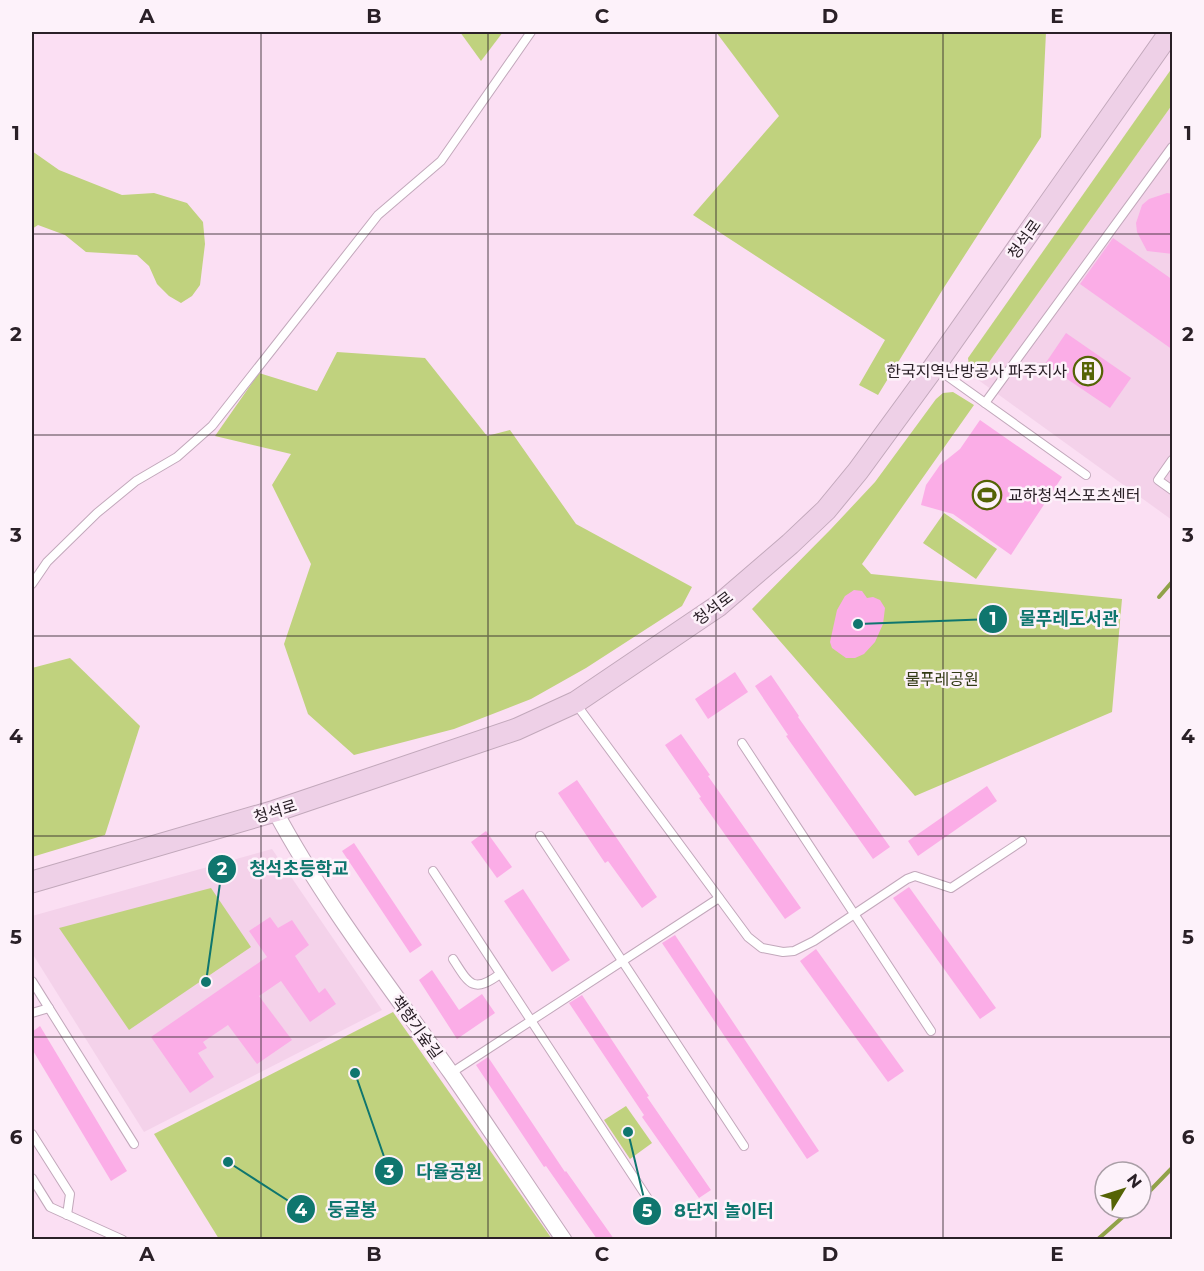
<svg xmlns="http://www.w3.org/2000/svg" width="1204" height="1271" viewBox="0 0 1204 1271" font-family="Montserrat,'Noto Sans KR',sans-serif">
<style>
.built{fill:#f4d2ea}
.green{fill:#c0d27e}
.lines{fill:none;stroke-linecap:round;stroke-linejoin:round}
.stream{stroke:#91a249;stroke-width:4}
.building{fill:#fbade7}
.service-casing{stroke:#c2a8bb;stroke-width:10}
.minor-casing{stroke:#c2a8bb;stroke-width:17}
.secondary-casing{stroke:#c2a8bb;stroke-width:23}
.service{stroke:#fff;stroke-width:8}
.minor{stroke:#fff;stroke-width:15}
.secondary{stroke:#eed0e7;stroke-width:21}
.grid{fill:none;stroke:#2a2027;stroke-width:1.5;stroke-opacity:0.55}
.labels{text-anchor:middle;stroke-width:5;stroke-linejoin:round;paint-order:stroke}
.street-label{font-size:16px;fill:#2a2027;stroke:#fdf2fa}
.poi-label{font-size:16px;fill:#2a2027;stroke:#fdf2fa;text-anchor:end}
.park-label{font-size:16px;fill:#323a14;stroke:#fdf2fa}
.leader{fill:none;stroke:#0f766e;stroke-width:2}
.callout-dot{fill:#0f766e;stroke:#fdf2fa;stroke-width:2}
.mark-label{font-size:18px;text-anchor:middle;font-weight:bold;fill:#fff}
.callout-label{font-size:18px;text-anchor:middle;font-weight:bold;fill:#0f766e;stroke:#fdf2fa;stroke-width:5;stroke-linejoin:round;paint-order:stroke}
.neatline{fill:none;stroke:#2a2027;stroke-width:2}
.grid-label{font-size:20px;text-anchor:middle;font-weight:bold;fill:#2a2027}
</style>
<rect width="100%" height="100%" fill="#fbdff3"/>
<g class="built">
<polygon points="1172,105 1172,520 977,379"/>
<polygon points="272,849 382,1010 144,1132 32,953 32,916"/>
</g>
<g class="green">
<polygon points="460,32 503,32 481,61"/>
<polygon points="716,32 1046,32 1041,137 943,289 878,395 859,385 885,340 693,215 779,116"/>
<polygon points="1172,68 1172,105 977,379 970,374 968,358"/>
<polygon points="32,151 59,170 122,195 154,193 187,203 203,222 205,244 200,285 192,296 181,303 169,296 157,284 149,266 137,255 86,252 65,235 38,225 32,229"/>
<polygon points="337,352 425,358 487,436 510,430 576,524 692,587 682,606 586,668 531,699 454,729 354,755 308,714 284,644 311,564 272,485 291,454 215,436 259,373 317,391"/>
<polygon points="953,392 974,405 862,564 871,574 1122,599 1112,712 915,796 752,609 831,529 875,482 936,399 943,393"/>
<polygon points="944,513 997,549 976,579 923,543"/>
<polygon points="70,658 140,726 105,835 32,857 32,668"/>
<polygon points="211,888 251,947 129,1030 59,928"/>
<polygon points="393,1012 552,1239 219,1239 154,1134"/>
<polygon points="626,1106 652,1143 630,1159 604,1120"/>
</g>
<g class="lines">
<g class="stream">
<polyline points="1159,597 1172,582"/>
<polyline points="1141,1200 1172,1168"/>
<polyline points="1097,1240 1133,1208"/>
</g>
</g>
<g class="building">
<polygon points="1167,193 1173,194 1173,254 1147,251 1137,232 1136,223 1142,205 1149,199"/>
<polygon points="1113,238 1173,280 1173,350 1080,284"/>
<polygon points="1066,333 1131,378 1110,408 1045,364"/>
<polygon points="980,420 1062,477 1011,555 953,514 921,505 926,485 940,465 960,449"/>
<polygon points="854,590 862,591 867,598 873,597 880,600 885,608 883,624 875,642 864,654 855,658 846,658 832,648 830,642 837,610 845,596"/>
<polygon points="735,672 748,692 708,719 695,699"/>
<polygon points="771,675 799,716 798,717 890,847 873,859 786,736 788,735 755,686"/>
<polygon points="681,734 710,775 708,776 801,908 785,919 699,798 701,797 665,745"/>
<polygon points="577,780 657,897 642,908 608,861 605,863 558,793"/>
<polygon points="987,786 997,801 918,856 908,841"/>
<polygon points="486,831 512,867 497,878 471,842"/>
<polygon points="354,843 422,945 410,953 342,851"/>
<polygon points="909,887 996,1008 980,1019 893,898"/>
<polygon points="523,889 570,960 552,972 504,901"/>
<polygon points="270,917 278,928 292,920 309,945 295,956 319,993 325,988 336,1004 310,1022 281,981 259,996 292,1040 257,1064 228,1025 203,1042 207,1048 198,1053 214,1077 190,1093 151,1037 267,957 249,931"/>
<polygon points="675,935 819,1151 807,1159 662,943"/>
<polygon points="816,949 904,1071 888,1082 800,961"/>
<polygon points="432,970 459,1010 482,994 495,1013 457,1039 419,980"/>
<polygon points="582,995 649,1096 647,1097 711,1190 699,1198 642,1117 644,1115 569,1003"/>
<polygon points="40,1026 127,1171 111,1181 32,1049 32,1032"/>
<polygon points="488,1057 565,1172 566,1171 614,1239 597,1239 546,1166 544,1167 476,1065"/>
</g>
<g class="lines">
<g class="service-casing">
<g id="service">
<polyline points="936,368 1086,475"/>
<polyline points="985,403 1172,147"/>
<polyline points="1172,460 1158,480 1172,490"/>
<polyline points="32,584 47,562 97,513 136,481 177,457 212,426 378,215 441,161 531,32"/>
<polyline points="576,704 748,937 762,948 783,952 794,951 814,941 907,879 915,876 951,888 1022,841"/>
<polyline points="742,743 931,1031"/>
<polyline points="540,836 744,1146"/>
<polyline points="433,871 652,1205"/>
<path d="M 453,959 C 469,984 473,994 500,974"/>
<polyline points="32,981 134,1144"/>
<polyline points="32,1013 49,1008"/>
<polyline points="451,1073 719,898"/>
<polyline points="32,1134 70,1194 67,1215"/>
<polyline points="32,1178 50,1207 123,1240"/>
</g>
</g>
<g class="minor-casing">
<path id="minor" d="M 275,811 C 325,904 390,987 451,1073 C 489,1128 526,1184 564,1240"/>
</g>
<g class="secondary-casing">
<polyline id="secondary" points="32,882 275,811 517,729 576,702 718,606 790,544 826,510 858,471 934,367 1170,32"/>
</g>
<use href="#service" class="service"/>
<use href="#minor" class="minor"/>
<use href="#secondary" class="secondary"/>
</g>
<path class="grid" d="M 261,32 L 261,1240M 488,32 L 488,1240M 716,32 L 716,1240M 943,32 L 943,1240M 32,234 L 1172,234M 32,435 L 1172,435M 32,636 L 1172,636M 32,836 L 1172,836M 32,1037 L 1172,1037"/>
<defs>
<g id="building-ring" transform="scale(1.5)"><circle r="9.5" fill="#fdf2fa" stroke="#556305" stroke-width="1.5"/><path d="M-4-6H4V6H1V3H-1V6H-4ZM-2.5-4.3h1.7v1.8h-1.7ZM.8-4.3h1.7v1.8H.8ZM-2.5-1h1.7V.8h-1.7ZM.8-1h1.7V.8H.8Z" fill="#556305"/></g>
<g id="stadium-ring" transform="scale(1.5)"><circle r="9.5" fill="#fdf2fa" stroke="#556305" stroke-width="1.5"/><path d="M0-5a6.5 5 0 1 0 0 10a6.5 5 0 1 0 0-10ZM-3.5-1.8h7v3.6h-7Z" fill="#556305"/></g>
</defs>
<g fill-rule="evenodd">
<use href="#building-ring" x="1088" y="371"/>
<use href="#stadium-ring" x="987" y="495"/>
</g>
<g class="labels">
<g class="street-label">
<text transform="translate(1024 239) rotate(-55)" y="6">청석로</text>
<text transform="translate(713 608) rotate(-37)" y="6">청석로</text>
<text transform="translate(275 811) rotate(-17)" y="6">청석로</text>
<text transform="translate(417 1027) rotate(54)" y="6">책향기숲길</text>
</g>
<g class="poi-label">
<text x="1067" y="377">한국지역난방공사 파주지사</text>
<text x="1008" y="501" text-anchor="start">교하청석스포츠센터</text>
</g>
<g class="park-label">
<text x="942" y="685">물푸레공원</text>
</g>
</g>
<path class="leader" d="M858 624L993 619M206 982L222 869M355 1073L389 1171M228 1162L301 1209M628 1132L647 1211"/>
<g class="callout-dot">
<circle cx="858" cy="624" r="6"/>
<circle cx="206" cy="982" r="6"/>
<circle cx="355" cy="1073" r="6"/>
<circle cx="228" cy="1162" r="6"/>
<circle cx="628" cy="1132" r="6"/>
<circle cx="993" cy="619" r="15"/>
<circle cx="222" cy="869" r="15"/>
<circle cx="389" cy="1171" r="15"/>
<circle cx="301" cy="1209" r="15"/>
<circle cx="647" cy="1211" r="15"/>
</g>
<g class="mark-label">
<text x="993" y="625">1</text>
<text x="222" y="875">2</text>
<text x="389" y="1178">3</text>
<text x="301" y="1216">4</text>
<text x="647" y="1217">5</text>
</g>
<g class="callout-label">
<text x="1069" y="625">물푸레도서관</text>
<text x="299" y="875">청석초등학교</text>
<text x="449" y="1178">다율공원</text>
<text x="352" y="1216">둥굴봉</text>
<text x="724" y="1217">8단지 놀이터</text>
</g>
<rect width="1204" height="1271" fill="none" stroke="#fdf2fa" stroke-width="66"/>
<g transform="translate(1123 1190) rotate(52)"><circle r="28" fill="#fdf2fa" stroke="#a99ea6" stroke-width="1.5"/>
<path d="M0-4.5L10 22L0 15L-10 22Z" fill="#556305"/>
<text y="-9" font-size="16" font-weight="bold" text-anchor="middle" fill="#2a2027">N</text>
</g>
<rect x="33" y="33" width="1138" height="1205" class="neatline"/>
<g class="grid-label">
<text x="147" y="23">A</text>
<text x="374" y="23">B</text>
<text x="602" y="23">C</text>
<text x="830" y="23">D</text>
<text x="1057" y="23">E</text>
<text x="16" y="140">1</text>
<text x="1188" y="140">1</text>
<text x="16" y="341">2</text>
<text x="1188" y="341">2</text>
<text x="16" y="542">3</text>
<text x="1188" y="542">3</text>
<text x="16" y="743">4</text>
<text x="1188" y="743">4</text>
<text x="16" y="944">5</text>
<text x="1188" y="944">5</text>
<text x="16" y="1144">6</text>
<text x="1188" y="1144">6</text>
<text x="147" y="1261">A</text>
<text x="374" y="1261">B</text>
<text x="602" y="1261">C</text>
<text x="830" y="1261">D</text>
<text x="1057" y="1261">E</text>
</g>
</svg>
